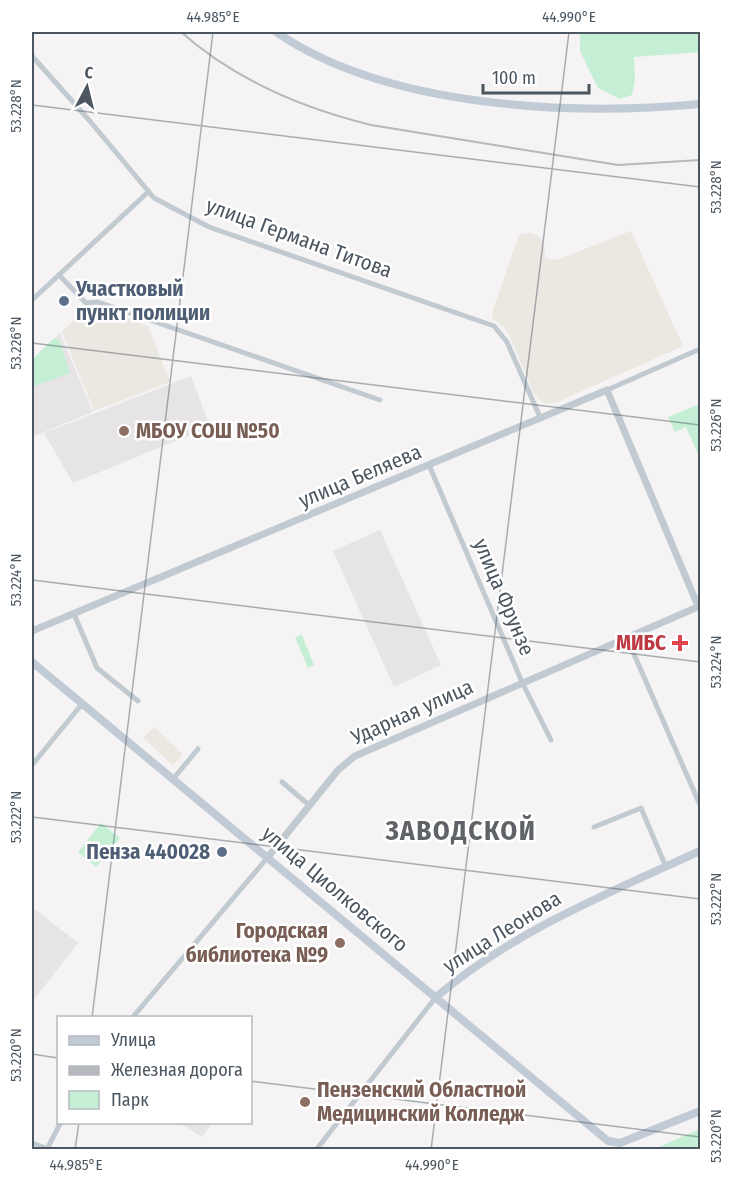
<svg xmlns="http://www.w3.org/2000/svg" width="732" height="1181" viewBox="0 0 732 1181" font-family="'Fira Sans Condensed',sans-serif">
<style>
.commercial{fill:#eae8e1}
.education{fill:#e6e4e5}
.green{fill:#c4efd4}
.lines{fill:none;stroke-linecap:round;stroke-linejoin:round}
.minor{stroke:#c1cad1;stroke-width:5}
.tertiary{stroke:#c1cad1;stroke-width:7}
.secondary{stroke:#c1cbd5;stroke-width:8}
.rail{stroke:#b5b8bc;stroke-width:2}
.ticks{fill:none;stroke:#4b5660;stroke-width:1.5;stroke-opacity:0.45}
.service-dot{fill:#5c6f8a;stroke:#fff;stroke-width:2}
.education-dot{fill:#8d6e63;stroke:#fff;stroke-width:2}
.health-dot{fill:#e0444e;stroke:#fff;stroke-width:2}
.labels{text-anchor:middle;stroke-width:5;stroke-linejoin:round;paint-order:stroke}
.street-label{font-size:21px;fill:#4b5660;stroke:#fff}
.service-label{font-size:21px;font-weight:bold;fill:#4e5e75;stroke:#fff;text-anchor:start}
.education-label{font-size:21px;font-weight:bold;fill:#785e54;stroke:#fff;text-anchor:start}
.health-label{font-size:21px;font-weight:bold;fill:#be3a42;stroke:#fff;text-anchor:end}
.district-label{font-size:27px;font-weight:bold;letter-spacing:1.5px;fill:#5f6367;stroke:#fff}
.neatline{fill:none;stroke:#4b5660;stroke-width:2}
.ticks-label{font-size:15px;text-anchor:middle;fill:#4b5660}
</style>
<rect width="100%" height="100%" fill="#f5f3f3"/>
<g class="commercial">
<polygon points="631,231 683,346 557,402 547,404 541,401 534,394 510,337 504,327 493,319 492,313 519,235 531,233 540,237 544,243 545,258 557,260"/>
<polygon points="96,306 148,326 170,382 94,411 62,332 83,311"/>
<polygon points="154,727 183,754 173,765 143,738"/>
</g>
<g class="education">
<polygon points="60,333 93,412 32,437 32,360"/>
<polygon points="191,376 210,427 73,483 44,433"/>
<polygon points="380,530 441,665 394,687 333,551"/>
<polygon points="32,907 78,943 32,1002"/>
<polygon points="179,1123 212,1123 202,1137"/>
</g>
<g class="green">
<polygon points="580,32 700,32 700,52 634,57 635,80 632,95 620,99 598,88 580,51"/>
<polygon points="54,338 60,342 70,373 32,387 32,360"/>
<polygon points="700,404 700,455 699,456 686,427 675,432 668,417"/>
<polygon points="302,635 314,665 308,668 295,637"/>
<polygon points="101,823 120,838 96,867 78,852"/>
<polygon points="700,1129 700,1149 654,1149"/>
</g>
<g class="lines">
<g class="minor">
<polyline points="32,56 89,120 154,198 209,227 494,326 507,342 540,417"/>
<polyline points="59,275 86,303 98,302 380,400"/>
<polyline points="32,300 147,193"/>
<polyline points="607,390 700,349"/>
<polyline points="429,465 522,682 551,740"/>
<polyline points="74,614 97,668 138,701"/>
<polyline points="626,636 700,805"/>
<polyline points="32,765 82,704"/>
<polyline points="173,779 198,749"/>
<polyline points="282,782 310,806"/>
<polyline points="594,827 641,808 666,867"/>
<polyline points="132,1018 268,857"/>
<polyline points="32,1143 51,1150"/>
<polyline points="48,1147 61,1122"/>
<polyline points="316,1150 436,997"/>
</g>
<g class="tertiary">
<polyline points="32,631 607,390 698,606"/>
<polyline points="268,857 338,770 355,756 700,606"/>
</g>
<g class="secondary">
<path d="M 276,32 C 387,108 570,116 700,104"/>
<polyline points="32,662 608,1141 620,1143 700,1111"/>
<path d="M 436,997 C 514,931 608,893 700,851"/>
</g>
<path class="rail" d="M 181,32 C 234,79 302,108 371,125 L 618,165 L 700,160"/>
</g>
<path class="ticks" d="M 32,105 L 700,187M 32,343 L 700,425M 32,580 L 700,662M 32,817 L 700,899M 92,1018 L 213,32M 32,1054 L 58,1058M 250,1081 L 700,1137M 75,1150 L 79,1122M 431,1150 L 569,32"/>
<g class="service-dot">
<circle cx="64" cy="301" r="6"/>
<circle cx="222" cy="852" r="6"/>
</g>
<g class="education-dot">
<circle cx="124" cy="431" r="6"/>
<circle cx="340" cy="943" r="6"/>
<circle cx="305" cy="1102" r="6"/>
</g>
<path class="health-dot" d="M677 634h6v6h6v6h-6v6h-6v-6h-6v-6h6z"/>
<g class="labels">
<g class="street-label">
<text transform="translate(299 238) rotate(20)" y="7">улица Германа Титова</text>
<text transform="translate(360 476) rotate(-23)" y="7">улица Беляева</text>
<text transform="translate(504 597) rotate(67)" y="7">улица Фрунзе</text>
<text transform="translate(412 712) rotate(-24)" y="7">Ударная улица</text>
<text transform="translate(335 889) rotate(40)" y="7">улица Циолковского</text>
<text transform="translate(502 932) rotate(-32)" y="7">улица Леонова</text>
</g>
<g class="service-label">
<text x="76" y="296">Участковый<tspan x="76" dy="24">пункт полиции</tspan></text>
<text x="210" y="859" text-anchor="end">Пенза 440028</text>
</g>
<g class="education-label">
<text x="136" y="438">МБОУ СОШ №50</text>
<text x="328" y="938" text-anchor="end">Городская<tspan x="328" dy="24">библиотека №9</tspan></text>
<text x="317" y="1097">Пензенский Областной<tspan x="317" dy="24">Медицинский Колледж</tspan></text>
</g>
<g class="health-label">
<text x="666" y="650">МИБС</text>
</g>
<g class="district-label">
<text x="461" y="840">ЗАВОДСКОЙ</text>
</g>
</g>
<rect width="732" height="1181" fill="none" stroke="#ffffff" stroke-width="66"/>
<rect x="57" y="1016" width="195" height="108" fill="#ffffff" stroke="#b7bbbf" stroke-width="1.5"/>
<rect x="69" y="1036" width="30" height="9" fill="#c1cbd5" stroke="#b7bbbf" stroke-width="1.5"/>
<text x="111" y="1046" font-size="18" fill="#4b5660">Улица</text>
<rect x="69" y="1066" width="30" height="9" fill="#b5b8bc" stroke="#b7bbbf" stroke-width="1.5"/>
<text x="111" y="1076" font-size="18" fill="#4b5660">Железная дорога</text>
<rect x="69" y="1091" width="30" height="18" fill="#c4efd4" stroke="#b7bbbf" stroke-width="1.5"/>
<text x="111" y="1106" font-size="18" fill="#4b5660">Парк</text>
<g transform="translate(87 87) rotate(7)" stroke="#ffffff" stroke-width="4.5" paint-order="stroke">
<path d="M0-4.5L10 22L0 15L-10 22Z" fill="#4b5660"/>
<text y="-9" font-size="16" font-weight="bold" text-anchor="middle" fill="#4b5660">С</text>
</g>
<path d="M483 84v9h106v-9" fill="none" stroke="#4b5660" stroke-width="3"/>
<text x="492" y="84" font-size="18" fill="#4b5660" stroke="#ffffff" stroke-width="4.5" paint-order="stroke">100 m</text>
<rect x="33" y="33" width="666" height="1115" class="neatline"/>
<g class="ticks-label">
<text x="213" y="22">44.985°E</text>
<text x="569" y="22">44.990°E</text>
<text transform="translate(16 106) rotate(-90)" y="5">53.228°N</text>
<text transform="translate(716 187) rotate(-90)" y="5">53.228°N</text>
<text transform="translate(16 343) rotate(-90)" y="5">53.226°N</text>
<text transform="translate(716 425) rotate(-90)" y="5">53.226°N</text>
<text transform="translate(16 580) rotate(-90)" y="5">53.224°N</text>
<text transform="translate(716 662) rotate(-90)" y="5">53.224°N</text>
<text transform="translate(16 817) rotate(-90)" y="5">53.222°N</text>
<text transform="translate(716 899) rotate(-90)" y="5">53.222°N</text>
<text transform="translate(16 1055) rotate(-90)" y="5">53.220°N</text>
<text transform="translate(716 1136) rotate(-90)" y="5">53.220°N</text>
<text x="76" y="1170">44.985°E</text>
<text x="432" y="1170">44.990°E</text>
</g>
</svg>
